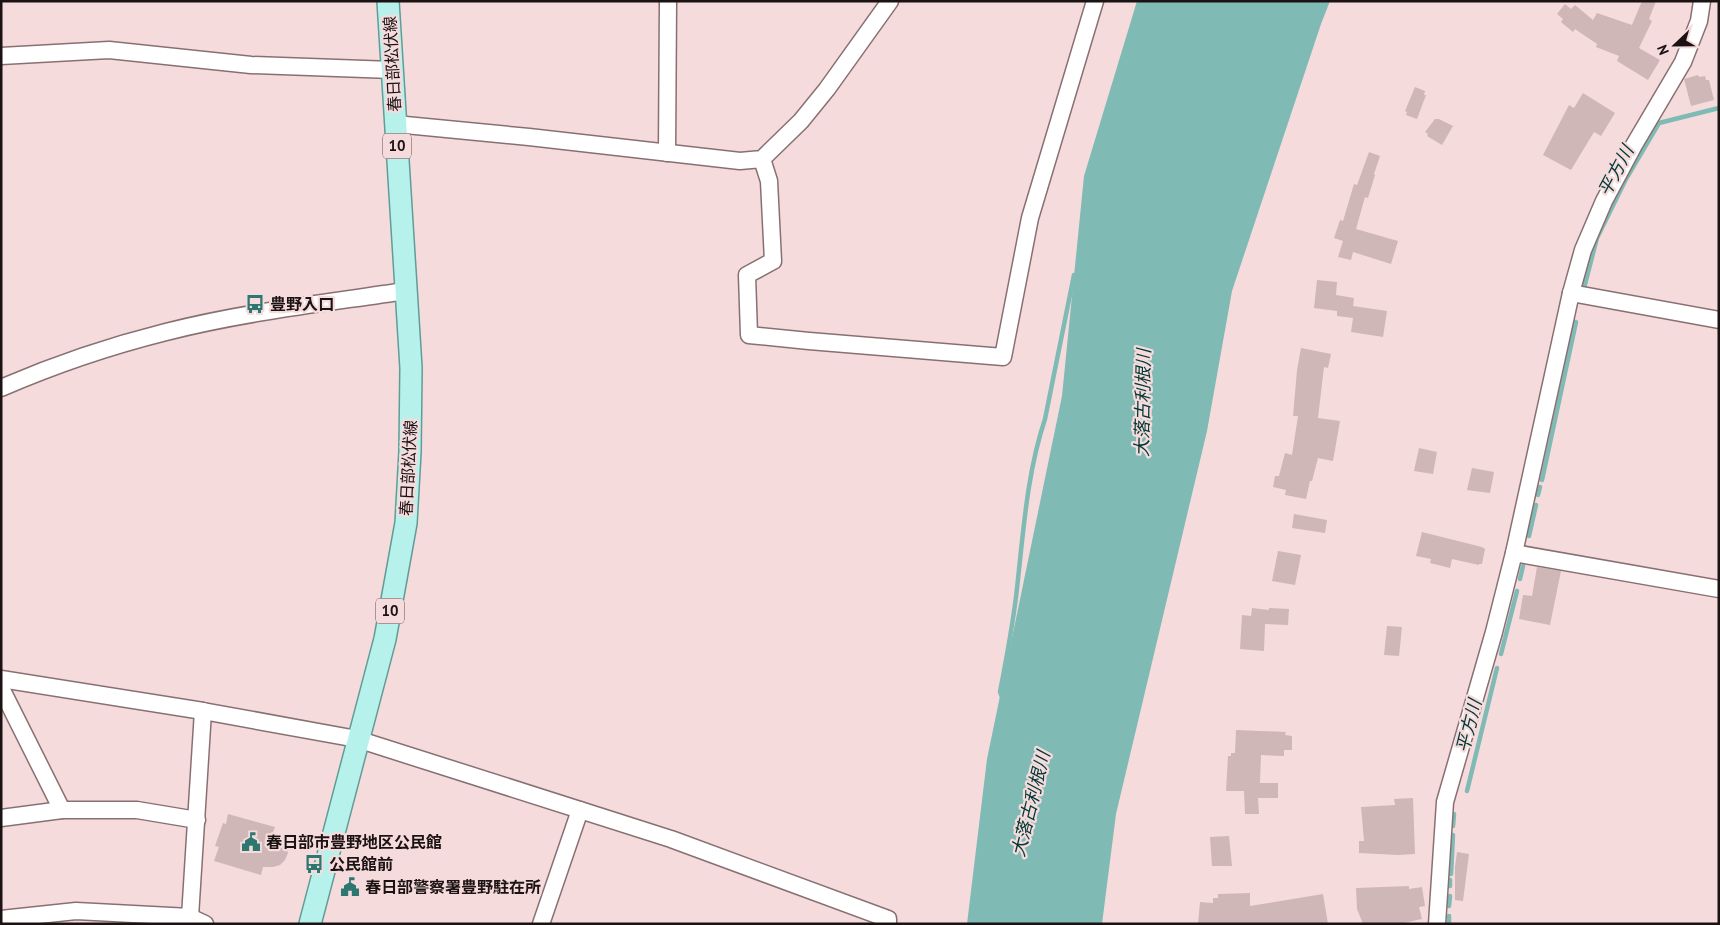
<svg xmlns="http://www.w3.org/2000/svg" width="1720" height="925" viewBox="0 0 1720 925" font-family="'PT Sans','Noto Sans JP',sans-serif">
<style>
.water{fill:#7fbab4}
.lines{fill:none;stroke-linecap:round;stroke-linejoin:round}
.stream{stroke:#7fbab4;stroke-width:4.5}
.building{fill:#cfb6b7}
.minor-casing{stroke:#887072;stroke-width:19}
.major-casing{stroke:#619c97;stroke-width:24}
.minor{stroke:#fff;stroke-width:16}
.major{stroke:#b7f1eb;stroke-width:21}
.labels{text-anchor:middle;stroke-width:4.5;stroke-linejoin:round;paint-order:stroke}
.shield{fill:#f6dbdd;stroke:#5d4e50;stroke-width:1}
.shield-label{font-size:15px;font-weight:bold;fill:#1b1213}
.street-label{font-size:16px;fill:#1b1213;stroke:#f6dbdd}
.poi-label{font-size:16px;font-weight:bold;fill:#1b1213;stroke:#f6dbdd;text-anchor:start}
.water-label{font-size:18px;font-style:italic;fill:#003835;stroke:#f6dbdd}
</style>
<rect width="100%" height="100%" fill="#f6dbdd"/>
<polygon class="water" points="1137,1 1330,1 1321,24 1232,291 1207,431 1116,814 1102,924 967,924 987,759 1062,396 1084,176"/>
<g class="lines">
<g class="stream">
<polyline points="1583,292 1597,238 1626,179 1659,123 1719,108"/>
<polyline points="1542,480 1576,322"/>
<polyline points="1538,495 1540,487"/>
<polyline points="1529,536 1536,505"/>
<polyline points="1520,579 1523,566"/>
<polyline points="1501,654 1517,591"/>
<path d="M 1002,697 L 1000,692 C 1006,661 1012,629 1016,597 C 1023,538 1026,476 1045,419 L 1074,275"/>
<polyline points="1467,791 1497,668"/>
<polyline points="1453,826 1454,814"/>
<polyline points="1451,874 1453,835"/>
<polyline points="1450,886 1450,880"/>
<polyline points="1449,906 1450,896"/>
<polyline points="1449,924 1449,916"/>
</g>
</g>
<g class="building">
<polygon points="1642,1 1656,1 1649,19 1652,21 1639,48 1660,60 1648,80 1617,61 1619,56 1596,47 1597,44 1575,29 1573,32 1561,22 1563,19 1557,14 1565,4 1571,9 1575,5 1593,20 1597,13 1632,25"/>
<polygon points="1698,75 1699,77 1705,76 1706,80 1709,80 1714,100 1691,106 1684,79"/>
<polygon points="1415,87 1425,91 1424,95 1426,95 1417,119 1406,115 1407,112 1405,111"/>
<polygon points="1583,93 1615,113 1601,136 1594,132 1571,170 1543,155 1569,105 1574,108"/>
<polygon points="1435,119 1439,119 1453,126 1442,145 1427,136 1428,134 1425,132"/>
<polygon points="1369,152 1380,156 1374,174 1375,175 1368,198 1365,197 1356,229 1398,241 1391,264 1353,252 1351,260 1338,257 1343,241 1334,238 1340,220 1343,221 1354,184 1357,185"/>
<polygon points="1317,280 1337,282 1336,295 1354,298 1353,306 1387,311 1383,337 1351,332 1353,318 1337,316 1337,311 1314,308"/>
<polygon points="1301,348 1331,354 1328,368 1324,367 1318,418 1340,421 1333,461 1318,458 1312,481 1310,481 1306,499 1285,495 1286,490 1273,487 1275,476 1279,476 1285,453 1292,455 1298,416 1293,416 1297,370"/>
<polygon points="1419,448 1437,452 1433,474 1414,471"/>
<polygon points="1472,468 1494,472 1490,493 1467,490"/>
<polygon points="1294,514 1327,520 1325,533 1292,528"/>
<polygon points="1422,532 1482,547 1485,549 1482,564 1479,564 1479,565 1452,559 1450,568 1430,563 1431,559 1416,556"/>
<polygon points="1278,551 1301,555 1295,585 1272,581"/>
<polygon points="1537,567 1561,571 1550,625 1519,619 1523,595 1532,596"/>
<polygon points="1252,608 1269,610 1269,608 1289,609 1288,625 1265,624 1264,651 1240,649 1242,615 1251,616"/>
<polygon points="1387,626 1402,627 1399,656 1384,655"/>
<polygon points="1236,730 1286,732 1285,735 1292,736 1292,750 1284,750 1284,756 1261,755 1260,783 1278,783 1278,798 1258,798 1259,814 1245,814 1244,791 1226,791 1228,756 1231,756 1231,753 1235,753"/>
<polygon points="1413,798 1415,854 1398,855 1359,853 1359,841 1364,841 1361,807 1395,805 1394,799"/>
<polygon points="228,814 275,827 273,832 283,839 286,846 288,853 285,860 280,865 273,867 263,867 261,875 214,861 219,847 215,846 223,823 226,824"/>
<polygon points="1229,836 1232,866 1212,866 1210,837"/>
<polygon points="1457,852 1469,854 1463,901 1455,900 1455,867"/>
<polygon points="1409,886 1409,889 1422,887 1425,906 1419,907 1422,919 1399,924 1363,924 1357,909 1356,888"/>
<polygon points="1250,893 1250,906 1323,894 1328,924 1198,924 1200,902 1213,903 1213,898 1218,898 1218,894"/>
</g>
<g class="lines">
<g class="minor-casing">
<g id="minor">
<polyline points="1,56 109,50 251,65 392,70"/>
<polyline points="395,124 529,137 740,161 762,159 801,121 827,89 890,1"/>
<polyline points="667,153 668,1"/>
<polyline points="762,159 769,181 773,261 747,275 749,335 809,341 1003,357 1030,218 1095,1"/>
<polyline points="1571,293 1719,320"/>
<path d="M 1,388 C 54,365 110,346 166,332 C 244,312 326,303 405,291"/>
<polyline points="1514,553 1719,589"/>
<polyline points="1,679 203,711 357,739 671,839 888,919 888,924"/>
<polyline points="1,688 62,810"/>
<polyline points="1,818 62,810 137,810 197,820"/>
<polyline points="190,917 203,711"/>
<polyline points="1,919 76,911 190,917 205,924"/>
<polyline points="541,924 580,810"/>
<polyline points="1437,924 1445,802 1494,632 1514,553 1571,293 1583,250 1604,201 1634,145 1683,62 1699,21 1702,1"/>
</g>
</g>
<g class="major-casing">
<polyline id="major" points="310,924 385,639 406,523 410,452 411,368 388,1"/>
</g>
<use href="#minor" class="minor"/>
<use href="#major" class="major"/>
</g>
<defs>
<g id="bus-bare" transform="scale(1.5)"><path d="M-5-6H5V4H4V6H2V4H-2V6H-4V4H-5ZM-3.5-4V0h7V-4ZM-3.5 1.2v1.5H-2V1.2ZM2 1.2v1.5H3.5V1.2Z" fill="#2e7771" stroke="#f6dbdd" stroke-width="2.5" paint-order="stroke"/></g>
<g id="civic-bare" transform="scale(1.5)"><path d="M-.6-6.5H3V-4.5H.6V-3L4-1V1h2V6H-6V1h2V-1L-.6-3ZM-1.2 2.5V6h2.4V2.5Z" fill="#2e7771" stroke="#f6dbdd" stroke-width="2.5" paint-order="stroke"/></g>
</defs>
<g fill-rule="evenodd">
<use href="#bus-bare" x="255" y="304"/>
<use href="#civic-bare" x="251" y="842"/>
<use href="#bus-bare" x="314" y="864"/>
<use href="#civic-bare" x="350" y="887"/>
</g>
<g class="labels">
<g class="shield">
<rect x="383" y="133.5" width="28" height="25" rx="4"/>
<rect x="376" y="598.5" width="28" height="25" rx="4"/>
</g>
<g class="shield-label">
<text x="397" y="151">10</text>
<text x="390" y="616">10</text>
</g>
<g class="street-label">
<text transform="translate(392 64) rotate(-93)" y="6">春日部松伏線</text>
<text transform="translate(408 468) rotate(-87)" y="6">春日部松伏線</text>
</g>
<g class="poi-label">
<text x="270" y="310">豊野入口</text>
<text x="266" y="848">春日部市豊野地区公民館</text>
<text x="329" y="870">公民館前</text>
<text x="365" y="893">春日部警察署豊野駐在所</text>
</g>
<g class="water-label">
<text transform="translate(1616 171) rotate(-62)" y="6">平方川</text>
<text transform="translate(1143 403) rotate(-89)" y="6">大落古利根川</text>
<text transform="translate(1469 726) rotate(-76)" y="6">平方川</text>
<text transform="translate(1031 804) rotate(-76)" y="6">大落古利根川</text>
</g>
</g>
<rect width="1720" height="925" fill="none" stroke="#1b1213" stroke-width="5"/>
<g transform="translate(1675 45) rotate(248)" stroke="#f6dbdd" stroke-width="4" paint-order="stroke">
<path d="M0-4L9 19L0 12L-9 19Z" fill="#1b1213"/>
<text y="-8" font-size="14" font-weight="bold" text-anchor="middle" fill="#1b1213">N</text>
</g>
</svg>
